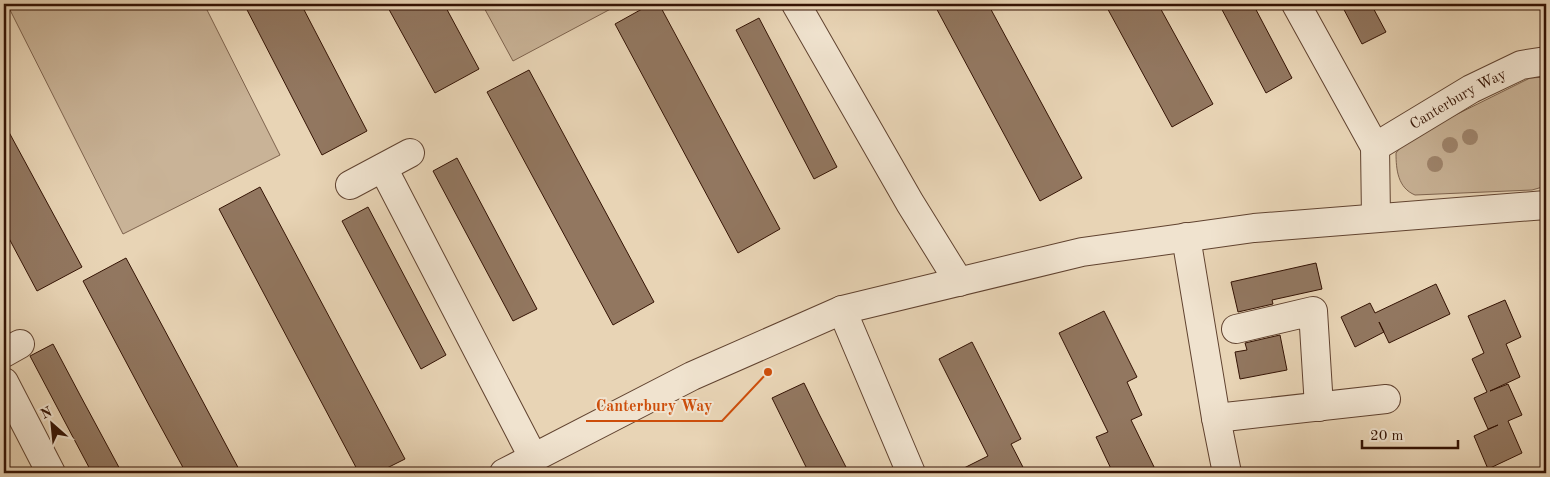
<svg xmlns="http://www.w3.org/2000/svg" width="1550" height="477" viewBox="0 0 1550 477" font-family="'Old Standard TT',serif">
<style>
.green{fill:#c9b397;stroke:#7e634e}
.building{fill:#927760;stroke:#341304}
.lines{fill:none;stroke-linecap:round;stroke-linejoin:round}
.minor-casing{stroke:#614330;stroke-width:30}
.minor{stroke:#f0e3cf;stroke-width:28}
.tree{fill:#9e846c}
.labels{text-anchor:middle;stroke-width:4;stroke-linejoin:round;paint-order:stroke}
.street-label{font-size:15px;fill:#341304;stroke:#f0e3cf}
.leader{fill:none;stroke:#cd4e0b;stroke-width:2}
.callout-dot{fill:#cd4e0b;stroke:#f0e3cf;stroke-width:2}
.callout-label{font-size:16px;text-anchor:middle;font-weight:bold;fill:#cd4e0b;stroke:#f0e3cf;stroke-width:4;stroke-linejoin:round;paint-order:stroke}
</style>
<rect width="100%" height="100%" fill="#e8d4b5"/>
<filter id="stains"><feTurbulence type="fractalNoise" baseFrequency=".004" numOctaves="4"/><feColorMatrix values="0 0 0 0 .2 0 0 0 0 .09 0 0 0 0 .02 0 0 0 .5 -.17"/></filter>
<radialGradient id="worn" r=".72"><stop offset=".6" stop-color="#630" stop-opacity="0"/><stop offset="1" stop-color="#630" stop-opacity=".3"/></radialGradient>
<g class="green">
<polygon points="7,4 204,4 280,155 123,234"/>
<polygon points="482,4 620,4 513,61"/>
<path d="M 1546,77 L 1546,186 L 1532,190 L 1415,195 C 1398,188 1396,170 1396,153 L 1407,139 L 1530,78 Z"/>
</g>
<g class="building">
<polygon points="244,4 301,4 367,131 322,155"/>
<polygon points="386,4 444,4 479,69 435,93"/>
<polygon points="651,4 659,4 780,229 738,253 615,24"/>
<polygon points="934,4 988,4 1082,178 1040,201"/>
<polygon points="1105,4 1158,4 1213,104 1172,127"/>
<polygon points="1219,4 1253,4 1292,78 1266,93"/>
<polygon points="1341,4 1371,4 1386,32 1362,44"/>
<polygon points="759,18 837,167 814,179 736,30"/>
<polygon points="529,70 654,302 613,325 487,92"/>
<polygon points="4,123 82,267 37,291 4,229"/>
<polygon points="457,158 537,309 513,321 433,171"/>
<polygon points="260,187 405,459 377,473 359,473 219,209"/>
<polygon points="368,207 446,355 421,369 342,221"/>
<polygon points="126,258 171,342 241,473 186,473 150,407 83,281"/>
<polygon points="1316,263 1322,289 1272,300 1273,304 1238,312 1231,282"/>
<polygon points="1436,284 1450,314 1389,343 1379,322 1384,332 1355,347 1341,317 1370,303 1375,313"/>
<polygon points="1505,300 1521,337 1506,344 1520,377 1490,391 1508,384 1522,415 1508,421 1522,453 1488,469 1474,436 1498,425 1488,429 1474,398 1487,392 1472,359 1484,353 1468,316"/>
<polygon points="1104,311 1137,377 1127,382 1142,415 1131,420 1157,473 1113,473 1096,437 1108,432 1059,333"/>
<polygon points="1280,335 1287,370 1240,379 1235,352 1247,350 1245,343"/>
<polygon points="972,342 1021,439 1011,444 1026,473 954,473 988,456 939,359"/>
<polygon points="53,344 80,395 122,473 92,473 57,407 30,356"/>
<polygon points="804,383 819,414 849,473 809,473 772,398"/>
</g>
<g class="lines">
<g class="minor-casing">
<g id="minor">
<polyline points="796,4 910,203 959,282"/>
<polyline points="1296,4 1375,147 1376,217"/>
<path id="s1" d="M 1375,147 L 1471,89 L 1521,65 L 1546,61"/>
<polyline points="383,168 533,457"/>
<polyline points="350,185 410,153"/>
<polyline points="1186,237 1216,418 1227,473"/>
<polyline points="842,310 911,473"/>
<polyline points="1236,329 1313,311 1319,407"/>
<polyline points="4,353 20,344"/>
<polyline points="4,382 51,473"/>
<polyline points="1216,418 1386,399"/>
<polyline points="504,473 692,376 842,310 1082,252 1254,228 1546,205"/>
</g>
</g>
<use href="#minor" class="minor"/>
</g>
<g class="tree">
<circle cx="1470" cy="137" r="8"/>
<circle cx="1450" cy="145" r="8"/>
<circle cx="1435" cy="164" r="8"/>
</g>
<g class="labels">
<g class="street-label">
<text dy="5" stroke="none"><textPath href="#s1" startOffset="96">Canterbury Way</textPath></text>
</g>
</g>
<path class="leader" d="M768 372L722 421H586"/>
<circle class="callout-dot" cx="768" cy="372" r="5"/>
<g class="callout-label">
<text x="654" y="411">Canterbury Way</text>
</g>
<rect width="1550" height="477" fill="none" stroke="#e8d4b5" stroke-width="20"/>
<rect x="5" y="5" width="1540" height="467" fill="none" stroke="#341304" stroke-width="2.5"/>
<rect x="10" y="10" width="1530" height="457" fill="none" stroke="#341304"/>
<g transform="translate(52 424) rotate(333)" stroke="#f0e3cf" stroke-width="4" paint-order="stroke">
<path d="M0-4L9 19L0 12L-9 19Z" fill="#341304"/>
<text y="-8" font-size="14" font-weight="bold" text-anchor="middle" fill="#341304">N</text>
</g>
<path d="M1362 440v8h96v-8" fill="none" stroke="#341304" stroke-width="2.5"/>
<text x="1370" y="440" font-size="15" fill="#341304" stroke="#f0e3cf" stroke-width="4" paint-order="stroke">20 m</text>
<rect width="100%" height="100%" filter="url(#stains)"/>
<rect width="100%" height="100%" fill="url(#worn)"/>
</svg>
